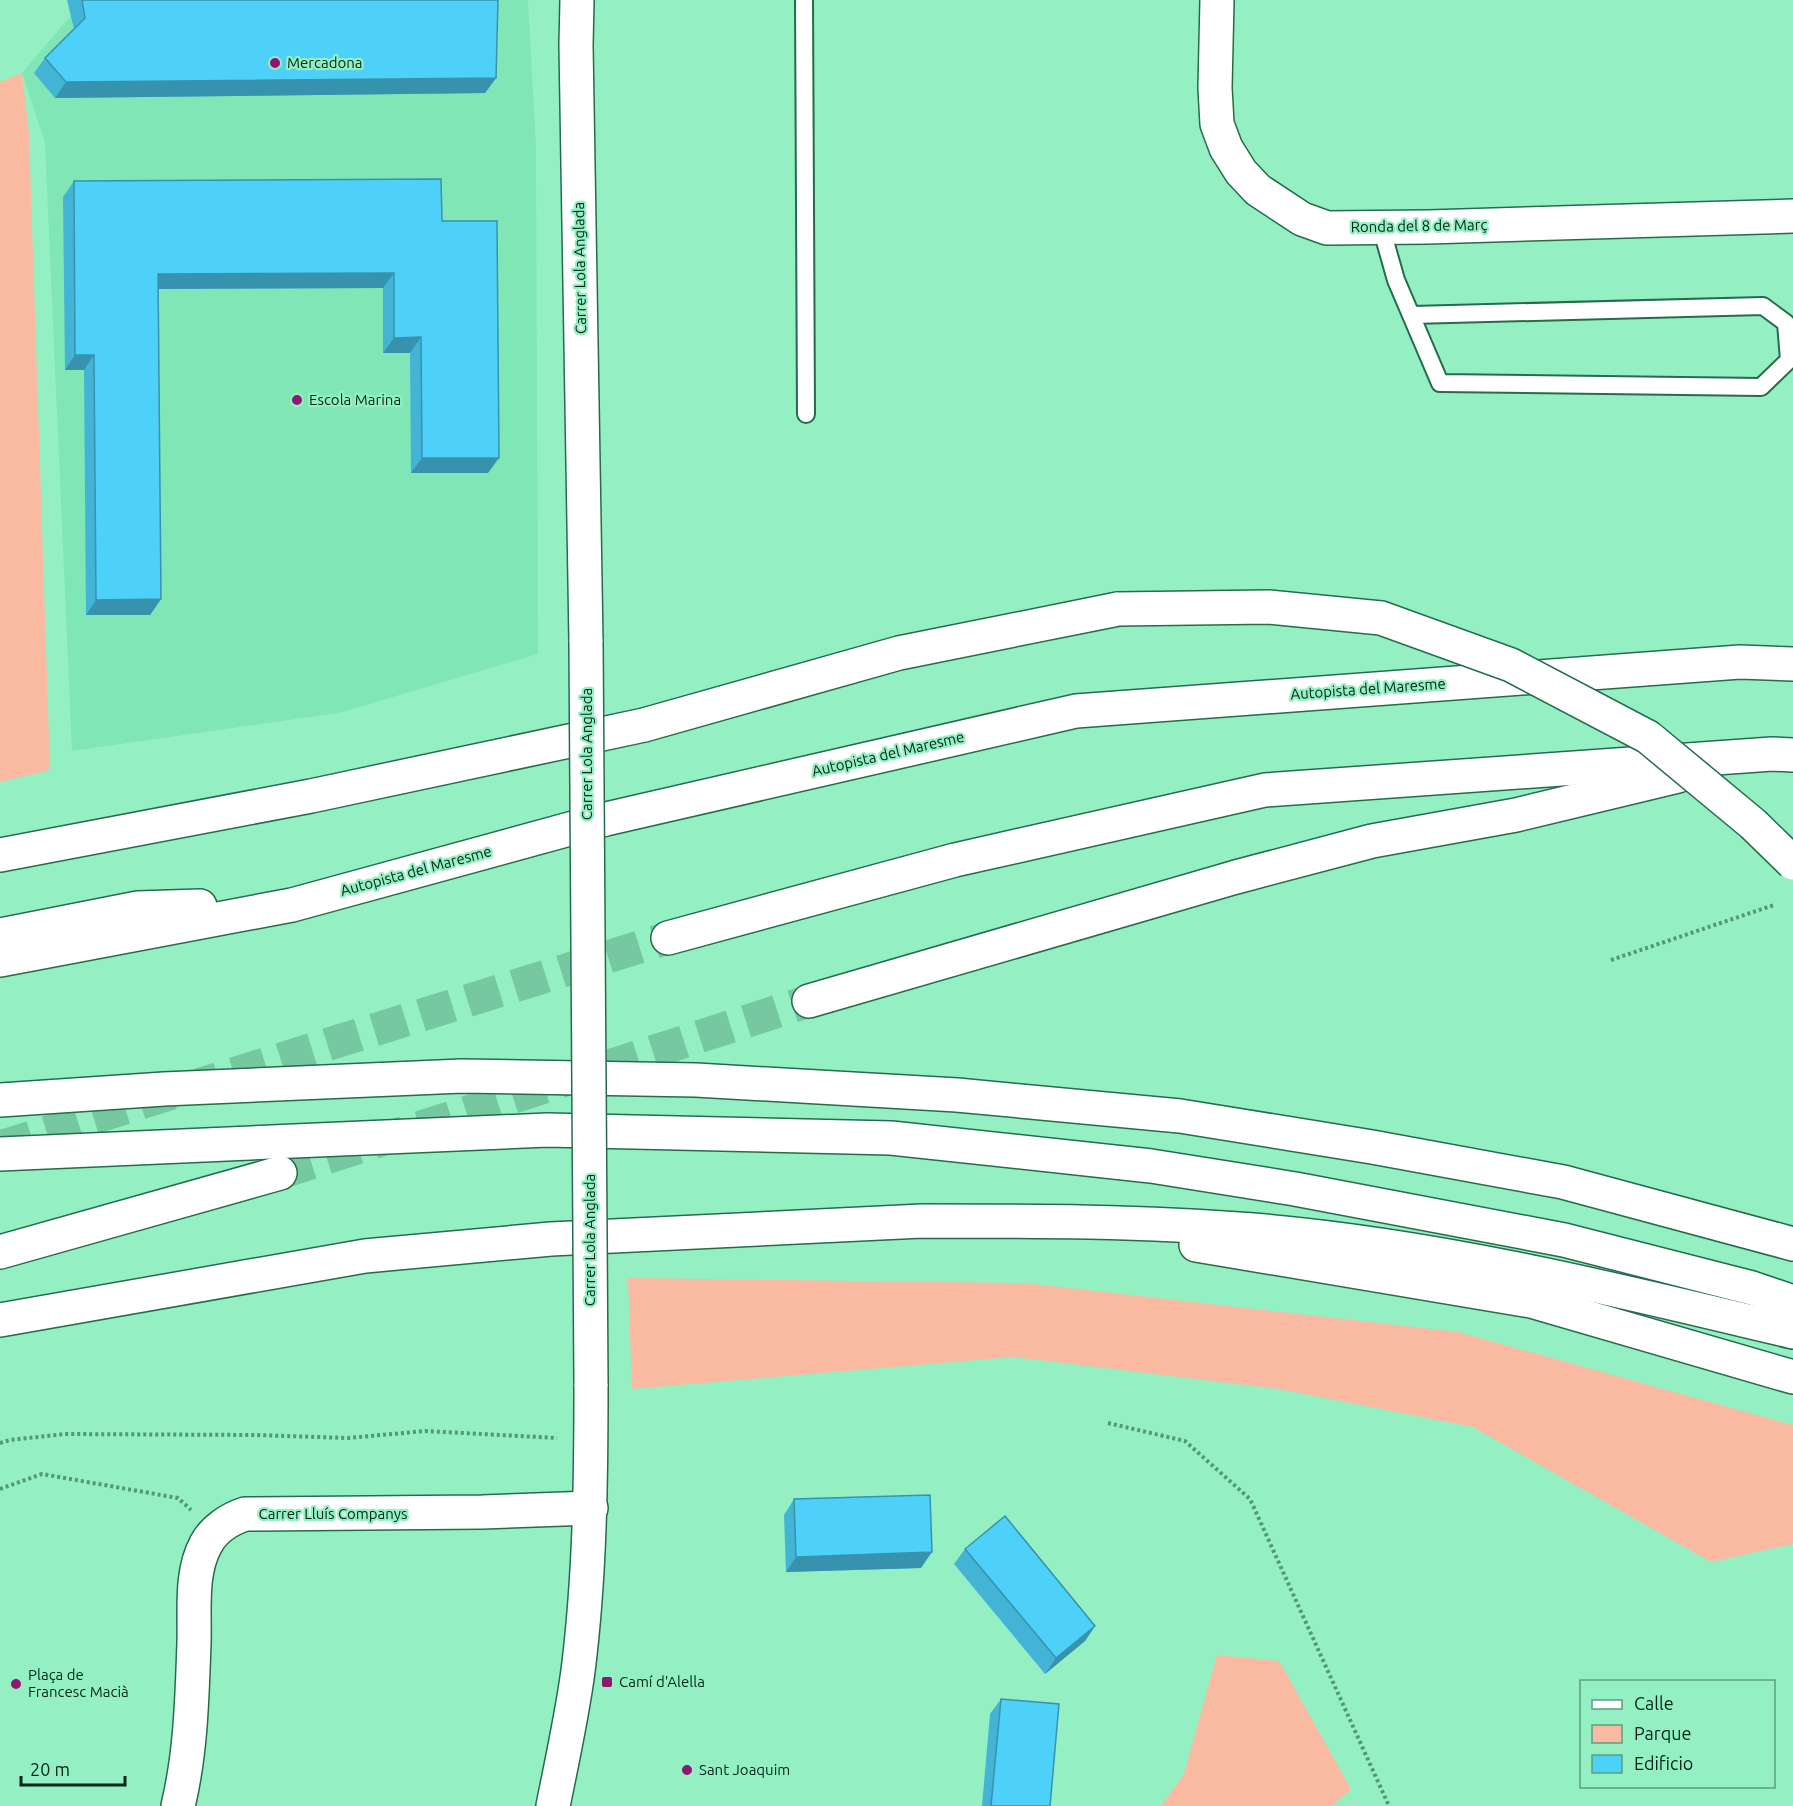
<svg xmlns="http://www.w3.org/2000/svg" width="1793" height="1806" viewBox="0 0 1793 1806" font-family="Ubuntu,sans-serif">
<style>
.built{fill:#80e6b5}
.green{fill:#fabaa2}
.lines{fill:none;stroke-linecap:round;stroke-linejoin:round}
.highway-tunnel{stroke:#76c8a0;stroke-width:33;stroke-dasharray:33 16;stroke-linecap:butt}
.lane-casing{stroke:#246c4d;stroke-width:20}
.street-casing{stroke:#246c4d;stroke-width:36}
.highway-casing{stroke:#246c4d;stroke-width:36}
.path{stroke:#539776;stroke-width:4;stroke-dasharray:3 3;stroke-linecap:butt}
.lane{stroke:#fff;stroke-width:16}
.street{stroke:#fff;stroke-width:33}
.highway{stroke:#fff;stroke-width:33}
.street-bridge-casing{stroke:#246c4d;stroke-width:36;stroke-linecap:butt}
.highway-bridge-casing{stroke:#246c4d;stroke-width:36;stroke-linecap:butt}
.street-bridge{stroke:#fff;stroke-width:33}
.highway-bridge{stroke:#fff;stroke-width:33}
.wall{fill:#43b4d5}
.shaded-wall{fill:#3792ae}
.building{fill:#4ed1f8;stroke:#3792ae;stroke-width:1.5}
.poi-dot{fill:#911572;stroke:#94f0c2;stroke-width:2}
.labels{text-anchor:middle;stroke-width:4.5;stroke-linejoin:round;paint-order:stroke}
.poi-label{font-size:15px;fill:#002717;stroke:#94f0c2;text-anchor:start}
.street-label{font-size:15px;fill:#002717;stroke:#94f0c2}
</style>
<rect width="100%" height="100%" fill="#94f0c2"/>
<polygon class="built" points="84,0 528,0 536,146 538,654 339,713 72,751 45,143 22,73"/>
<g class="green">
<polygon points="22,73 29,134 50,770 0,782 0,82"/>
<polygon points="628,1278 1025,1283 1458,1332 1793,1425 1793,1544 1711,1562 1473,1427 1279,1389 1013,1357 632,1389"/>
<polygon points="1217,1655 1279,1661 1351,1789 1332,1806 1161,1806 1184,1774"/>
</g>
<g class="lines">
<g class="highway-tunnel">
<polyline points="0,1147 668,938"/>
<polyline points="280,1173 809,1001"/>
</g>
<g class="lane-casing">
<g id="lane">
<polyline points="804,0 806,414"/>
<polyline points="1381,227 1396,280 1440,383 1761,387 1789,360 1786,323 1763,306 1412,315"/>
</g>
</g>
<g class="street-casing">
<g id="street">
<polyline points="577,0 576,45 586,642"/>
<polyline points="1217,0 1215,88 1217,124 1226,148 1241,172 1258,190 1302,219 1327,228 1428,227 1793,216"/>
<path d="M 178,1806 C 191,1752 192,1697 194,1643 C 195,1611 190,1573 206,1544 C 214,1529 230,1519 245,1514 L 482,1512 L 591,1508"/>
<path d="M 553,1806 C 562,1761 572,1716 578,1671 C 590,1576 591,1480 591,1384"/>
</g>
</g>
<g class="highway-casing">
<g id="highway">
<polyline points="0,855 311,796 644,725 899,653 1118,609"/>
<polyline points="0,935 138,908 200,906"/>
<polyline points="668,938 955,860 1265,790 1772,754 1793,755"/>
<polyline points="0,960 292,905 606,819 1076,711 1740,662 1793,664"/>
<polyline points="809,1001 1236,877 1372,841 1516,815 1678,776"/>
<polyline points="0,1100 164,1089 462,1076 696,1080 957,1095 1180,1116 1372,1147 1563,1182 1793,1244"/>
<polyline points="0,1154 547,1130 891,1138 1151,1166 1295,1189 1564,1240 1752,1288 1793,1302"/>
<polyline points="1196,1245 1531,1301 1793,1377"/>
<polyline points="0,1252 280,1173"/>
<path d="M 0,1320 L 365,1256 L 551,1239 L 922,1221 C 1032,1221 1144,1221 1253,1230 C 1436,1245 1615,1289 1793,1332"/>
</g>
</g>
<g class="path">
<polyline points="1611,960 1774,905"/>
<polyline points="1108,1423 1185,1441 1250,1499 1389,1806"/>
<polyline points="0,1443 10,1440 65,1434 255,1435 348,1438 425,1431 557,1438"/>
<polyline points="0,1489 42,1474 178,1498 191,1510"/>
</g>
<use href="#lane" class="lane"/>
<use href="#street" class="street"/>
<use href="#highway" class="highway"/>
<g class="street-bridge-casing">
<polyline id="street-bridge" points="586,642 591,1384"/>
</g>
<g class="highway-bridge-casing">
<polyline id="highway-bridge" points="1118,609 1268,607 1381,618 1511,665 1648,737 1753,824 1793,863"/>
</g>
<use href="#street-bridge" class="street-bridge"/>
<use href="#highway-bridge" class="highway-bridge"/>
</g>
<g class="wall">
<polygon points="67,0 498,0 496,78 485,93 55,98 34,73 45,58 74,29"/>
<polygon points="74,181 442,221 488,473 411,473 410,353 383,353 383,288 158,289 161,599 150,615 86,615 84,370 65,370 63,197"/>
<polygon points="794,1499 921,1568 786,1572 784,1515"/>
<polygon points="965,1549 1095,1626 1085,1641 1045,1674 954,1564"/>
<polygon points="1001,1699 1050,1806 982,1806 990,1714"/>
</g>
<g class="shaded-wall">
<polygon points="496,78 485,93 55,98 66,82"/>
<polygon points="394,273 383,288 148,289 158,274"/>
<polygon points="421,337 410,353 383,353 394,338"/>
<polygon points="75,355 94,355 84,370 65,370"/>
<polygon points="422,458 499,458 488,473 411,473"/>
<polygon points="161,599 150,615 86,615 96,600"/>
<polygon points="932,1552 921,1568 786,1572 796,1557"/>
<polygon points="1095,1626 1085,1641 1045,1674 1056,1658"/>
</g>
<g class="building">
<polygon points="82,0 498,0 496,78 66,82 45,58 85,18"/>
<polygon points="441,179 442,221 497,221 499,458 422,458 421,337 394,338 394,273 158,274 161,599 96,600 94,355 75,355 74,181"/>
<polygon points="930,1495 932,1552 796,1557 794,1499"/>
<polygon points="1005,1516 1095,1626 1056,1658 965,1549"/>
<polygon points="1001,1699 1059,1704 1050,1806 991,1806"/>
</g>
<g class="poi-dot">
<circle cx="275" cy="63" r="6"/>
<circle cx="297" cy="400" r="6"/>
<rect x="601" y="1676" width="12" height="12" rx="3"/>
<circle cx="16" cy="1684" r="6"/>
<circle cx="687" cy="1770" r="6"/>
</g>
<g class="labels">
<g class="poi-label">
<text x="287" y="68">Mercadona</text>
<text x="309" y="405">Escola Marina</text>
<text x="28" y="1680">Plaça de<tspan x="28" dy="17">Francesc Macià</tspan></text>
<text x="619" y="1687">Camí d'Alella</text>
<text x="699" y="1775">Sant Joaquim</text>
</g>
<g class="street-label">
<text transform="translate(1419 226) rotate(-1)" y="5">Ronda del 8 de Març</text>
<text transform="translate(580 268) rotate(-91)" y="5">Carrer Lola Anglada</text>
<text transform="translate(1368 689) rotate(-4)" y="5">Autopista del Maresme</text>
<text transform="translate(587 754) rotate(-90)" y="5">Carrer Lola Anglada</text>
<text transform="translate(888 754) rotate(-13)" y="5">Autopista del Maresme</text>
<text transform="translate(416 871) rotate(-15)" y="5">Autopista del Maresme</text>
<text transform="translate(590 1240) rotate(-90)" y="5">Carrer Lola Anglada</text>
<text x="333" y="1519">Carrer Lluís Companys</text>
</g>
</g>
<rect x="1580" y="1680" width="195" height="108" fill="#94f0c2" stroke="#59a07e" stroke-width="1.5"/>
<rect x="1592" y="1700" width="30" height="9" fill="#ffffff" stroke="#59a07e" stroke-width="1.5"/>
<text x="1634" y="1710" font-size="18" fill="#002717">Calle</text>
<rect x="1592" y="1725" width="30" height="18" fill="#fabaa2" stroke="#59a07e" stroke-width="1.5"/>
<text x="1634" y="1740" font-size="18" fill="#002717">Parque</text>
<rect x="1592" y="1755" width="30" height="18" fill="#4ed1f8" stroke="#59a07e" stroke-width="1.5"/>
<text x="1634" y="1770" font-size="18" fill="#002717">Edificio</text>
<path d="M21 1776v9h104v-9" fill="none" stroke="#002717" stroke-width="3"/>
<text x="30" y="1776" font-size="18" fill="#002717" stroke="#94f0c2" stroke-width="4.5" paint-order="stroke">20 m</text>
</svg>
